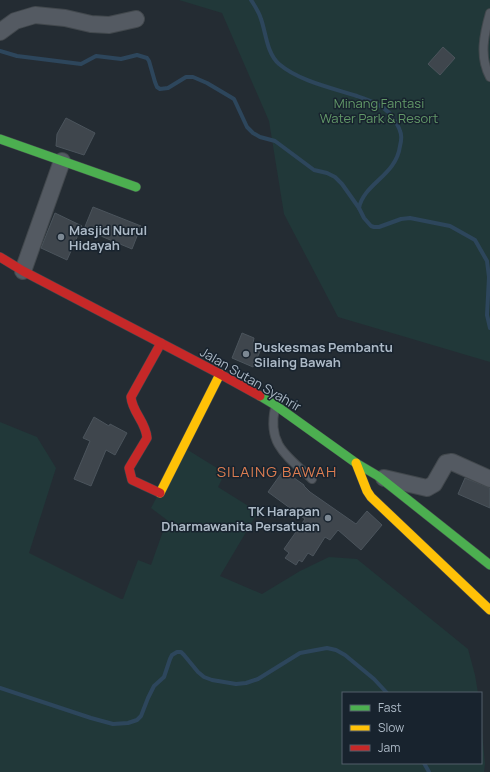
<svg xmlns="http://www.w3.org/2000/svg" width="490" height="772" viewBox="0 0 490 772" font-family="Manrope,sans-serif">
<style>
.green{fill:#213839}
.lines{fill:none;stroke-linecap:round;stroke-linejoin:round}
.stream{stroke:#2d465c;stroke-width:4}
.building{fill:#3f464d;stroke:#4b545c}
.lane-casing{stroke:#42484d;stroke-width:10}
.street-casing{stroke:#42484d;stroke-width:18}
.fast-casing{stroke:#42484d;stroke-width:10}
.slow-casing{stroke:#42484d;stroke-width:10}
.jam-casing{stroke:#42484d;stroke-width:10}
.lane{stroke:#545a62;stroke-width:8}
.street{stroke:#545a62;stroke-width:16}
.fast{stroke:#4caf50;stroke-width:9}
.slow{stroke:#ffc107;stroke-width:9}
.jam{stroke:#c62828;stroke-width:9}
.poi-dot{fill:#7c8893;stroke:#18232e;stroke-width:1.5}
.labels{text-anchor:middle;stroke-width:3;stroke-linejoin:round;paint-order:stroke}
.park-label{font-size:13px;fill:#629868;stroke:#18232e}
.poi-label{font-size:13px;font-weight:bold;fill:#acb9c6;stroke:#18232e;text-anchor:start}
.street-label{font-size:13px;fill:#acb9c6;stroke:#18232e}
.quarter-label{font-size:15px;letter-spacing:1px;fill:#dc7d51;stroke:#18232e}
</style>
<rect width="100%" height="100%" fill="#242c33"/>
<g class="green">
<polygon points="179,0 490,0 490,362 338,317 284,214 269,121 222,13"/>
<polygon points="0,422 37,437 56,468 29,553 121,599 123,599 138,560 151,565 167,520 151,508 183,447 225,473 218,487 258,512 220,576 262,594 300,571 329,557 357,559 468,649 475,675 478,693 343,693 343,763 481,763 481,721 485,764 484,772 0,772"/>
</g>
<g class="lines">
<g class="stream">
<path d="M 251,0 C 255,6 259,12 261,19 C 266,33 267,54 279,64 C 299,81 332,88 357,96 C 367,100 379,103 387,111 C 391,113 399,127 400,131 C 402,135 401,142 400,146 C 396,176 364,183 359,208"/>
<polyline points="0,51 17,56 81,64 96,56 121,59 137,55 147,58 149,61 155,82 157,87 160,89 168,88 186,77 193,77 207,83 234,99 247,127 253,133 260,137 275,141 314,170 327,173 335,177 342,184 359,208 364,218 371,226 374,227 379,227 401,219 410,218 450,226 475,240 487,261 489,277 487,315 490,328"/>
<polyline points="0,688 91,718 113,724 128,723 137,720 141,716 148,698 154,686 164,677 170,659 172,655 177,652 181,652 184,655 198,672 204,677 212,680 236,684 246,683 258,679 300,653 327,648 336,650 345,655 374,679 387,693"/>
<polyline points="424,763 429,772"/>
</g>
</g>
<g class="building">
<polygon points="443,47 455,58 440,75 428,64"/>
<polygon points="66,118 95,133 84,155 56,146 57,134"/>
<polygon points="93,207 141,226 132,249 84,229"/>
<polygon points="55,213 82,226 67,260 41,248"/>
<polygon points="242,333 254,338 253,343 262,347 253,367 232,358"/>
<polygon points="94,417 109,426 110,424 127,433 115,455 106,450 91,486 74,479 90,441 83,438"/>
<polygon points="283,471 290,476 290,475 304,485 304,486 310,492 356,524 367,511 382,525 361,550 338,530 330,540 325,537 313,556 308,553 302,562 299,560 296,565 285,558 289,553 284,549 305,519 268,492"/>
<polygon points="465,478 490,488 490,508 458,494"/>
</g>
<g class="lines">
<g class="lane-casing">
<g id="lane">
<path d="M 490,13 C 484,34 479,57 490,77"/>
<path d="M 275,408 C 267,445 287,456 312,479"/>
</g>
</g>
<g class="street-casing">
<g id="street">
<polyline points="0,32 15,21 35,15 65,18 91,24 109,25 136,19"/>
<polyline points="23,271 62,161"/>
<polyline points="384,478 427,488 434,484 446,463 452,462 490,479"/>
</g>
</g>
<g class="fast-casing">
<g id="fast">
<polyline points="0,139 136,187"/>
<polyline points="260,396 275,405 356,463 378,476 490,565"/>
</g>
</g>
<g class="slow-casing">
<g id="slow">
<polyline points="356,463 367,491 371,497 490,610"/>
<polyline points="160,493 220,374"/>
</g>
</g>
<g class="jam-casing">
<g id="jam">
<polyline points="0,257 23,271 220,374 260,396"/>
<path d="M 160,493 L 132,480 L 129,468 L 147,438 C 146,422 132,412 131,397 L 161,343"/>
</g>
</g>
<use href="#lane" class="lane"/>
<use href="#street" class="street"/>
<use href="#fast" class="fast"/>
<use href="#slow" class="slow"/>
<use href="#jam" class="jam"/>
</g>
<g class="poi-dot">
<circle cx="61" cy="237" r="4"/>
<circle cx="246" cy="354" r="4"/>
<circle cx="328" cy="518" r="4"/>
</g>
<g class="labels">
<g class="park-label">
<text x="379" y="108">Minang Fantasi<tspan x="379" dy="15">Water Park &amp; Resort</tspan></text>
</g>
<g class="poi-label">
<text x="69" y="235">Masjid Nurul<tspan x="69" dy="15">Hidayah</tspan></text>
<text x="254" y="352">Puskesmas Pembantu<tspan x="254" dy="15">Silaing Bawah</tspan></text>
<text x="320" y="516" text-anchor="end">TK Harapan<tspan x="320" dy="15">Dharmawanita Persatuan</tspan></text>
</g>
<g class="street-label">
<text transform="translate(251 379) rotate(30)" y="5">Jalan Sutan Syahrir</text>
</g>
<g class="quarter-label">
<text x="277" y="477">SILAING BAWAH</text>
</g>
</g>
<rect x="342" y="692" width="140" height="72" fill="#18232e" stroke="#535f6b"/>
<rect x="350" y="705" width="20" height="6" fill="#4caf50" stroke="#535f6b"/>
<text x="378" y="712" font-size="12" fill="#acb9c6">Fast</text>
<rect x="350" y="725" width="20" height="6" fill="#ffc107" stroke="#535f6b"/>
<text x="378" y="732" font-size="12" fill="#acb9c6">Slow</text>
<rect x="350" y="745" width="20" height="6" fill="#c62828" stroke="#535f6b"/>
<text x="378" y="752" font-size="12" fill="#acb9c6">Jam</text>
</svg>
